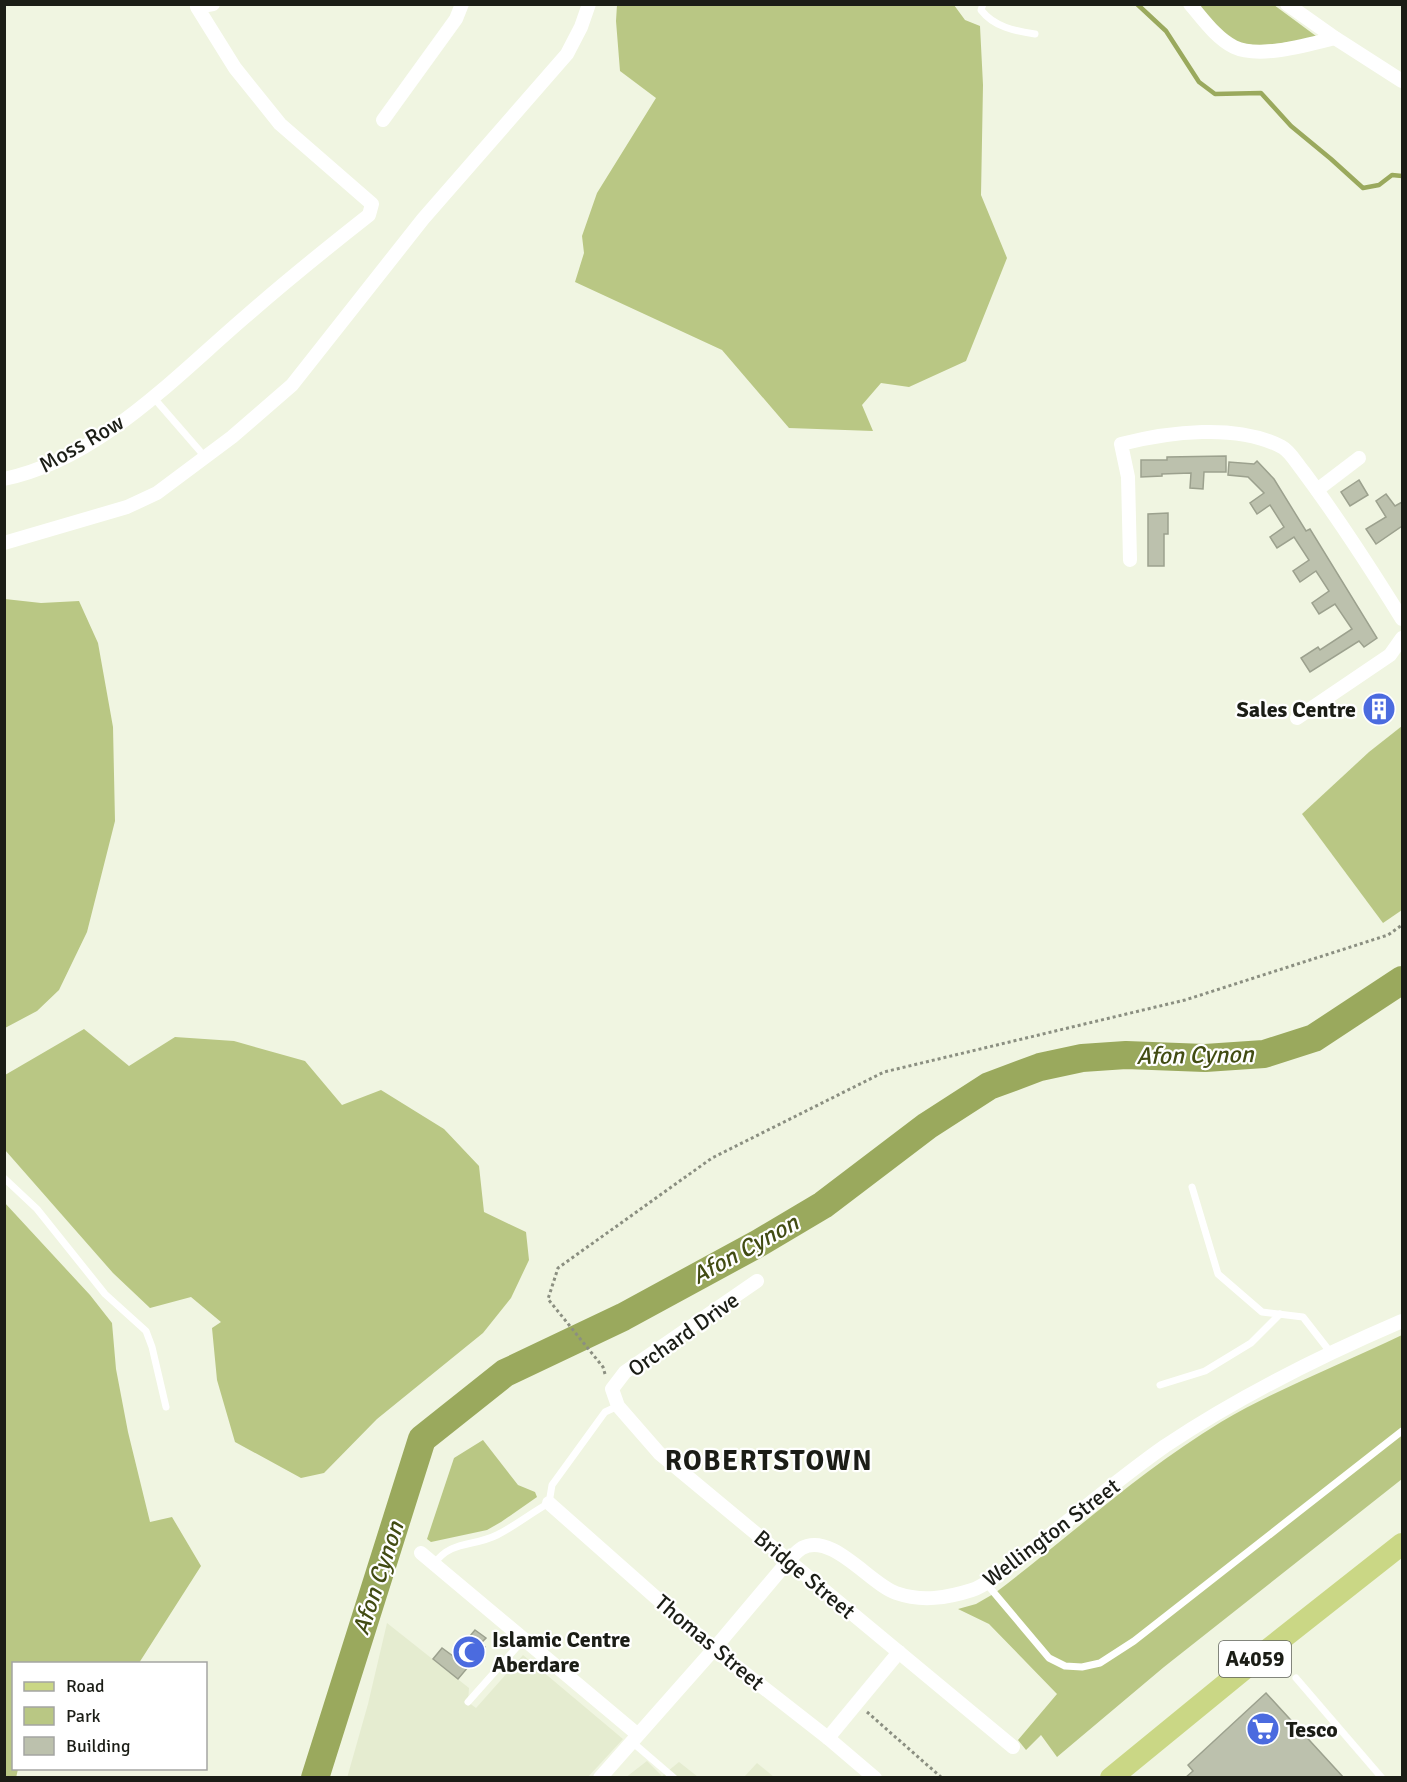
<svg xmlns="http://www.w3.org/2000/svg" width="1407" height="1782" viewBox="0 0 1407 1782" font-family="Signika,sans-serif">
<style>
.built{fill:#e5ecd0}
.green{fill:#b9c784}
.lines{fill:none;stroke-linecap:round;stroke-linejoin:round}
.stream{stroke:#9aa95d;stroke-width:4.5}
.river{stroke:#9aa95d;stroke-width:28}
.building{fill:#bcc1ad;stroke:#9ca18e;stroke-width:1.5}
.path{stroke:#8b8f81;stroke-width:3;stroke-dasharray:3 3;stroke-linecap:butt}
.service{stroke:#fff;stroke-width:7}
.minor{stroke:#fff;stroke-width:14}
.primary{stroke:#cad785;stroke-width:22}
.labels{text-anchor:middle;stroke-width:4.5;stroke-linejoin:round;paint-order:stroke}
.shield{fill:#fff;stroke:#5f615c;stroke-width:1.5}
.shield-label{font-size:21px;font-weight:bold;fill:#1b1d16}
.street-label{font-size:22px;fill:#1b1d16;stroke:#fff}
.poi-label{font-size:22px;font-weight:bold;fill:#1b1d16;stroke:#fff;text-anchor:start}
.water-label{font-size:24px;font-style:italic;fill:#424c13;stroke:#fff}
.district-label{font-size:28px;font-weight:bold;letter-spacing:1.5px;fill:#1b1d16;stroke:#fff}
</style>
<rect width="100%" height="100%" fill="#f0f5e1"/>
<g class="built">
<polygon points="387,1623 469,1688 468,1702 476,1708 523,1655 623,1739 588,1777 347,1778 368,1704"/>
<polygon points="647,1761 662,1776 679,1762 698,1777 625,1778"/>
<polygon points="757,1763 774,1777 744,1777"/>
</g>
<g class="green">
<polygon points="617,5 954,5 965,20 980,26 983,85 981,195 1007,258 966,361 909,387 881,383 862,405 873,431 789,428 722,350 575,282 584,253 582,236 597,193 656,98 620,71 616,21"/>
<path d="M 1196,5 L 1274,5 L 1316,36 C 1303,41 1290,42 1275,44 C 1230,49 1224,36 1196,5 Z"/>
<polygon points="5,599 41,603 79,601 98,643 113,727 115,821 87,932 59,990 37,1011 5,1028"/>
<polygon points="1402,726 1402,910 1383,923 1302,814 1369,752"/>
<polygon points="84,1029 129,1066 175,1037 234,1041 305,1061 342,1105 381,1090 444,1129 479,1166 484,1212 526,1232 529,1260 511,1298 483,1333 377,1419 324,1473 301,1478 235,1442 217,1380 212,1328 221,1322 191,1297 150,1308 113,1273 5,1150 5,1075"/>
<polygon points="4,1202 90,1295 112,1323 116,1369 128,1432 150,1522 172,1517 201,1566 139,1663 14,1664 14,1768 18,1769 16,1778 4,1777"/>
<path d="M 1402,1335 L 1402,1479 L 1164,1667 L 1057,1757 L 1041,1735 L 1026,1750 L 1018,1740 L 1057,1694 L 989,1624 L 958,1609 L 976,1604 L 995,1593 C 1070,1536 1140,1471 1221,1422 C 1279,1388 1342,1364 1402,1335 Z"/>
<polygon points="483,1440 518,1485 535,1492 537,1497 501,1522 487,1530 431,1542 427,1539 454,1458"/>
</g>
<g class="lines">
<polyline class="stream" points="1137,4 1166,31 1199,82 1215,94 1261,93 1291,126 1331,159 1363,188 1379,185 1392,175 1402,176"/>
<polyline class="river" points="315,1778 422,1439 505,1373 623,1317 759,1243 823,1205 927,1126 989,1086 1040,1067 1082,1058 1126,1055 1205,1058 1264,1054 1314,1038 1402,980"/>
</g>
<g class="building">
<polygon points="1226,456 1226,472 1204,472 1203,489 1190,488 1191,473 1162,474 1162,476 1141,477 1141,460 1167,460 1167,457"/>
<polygon points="1257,461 1274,479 1306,531 1310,529 1377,638 1364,647 1359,641 1310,672 1301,658 1318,647 1320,650 1352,629 1335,604 1319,614 1312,603 1329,591 1316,571 1300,582 1293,571 1309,560 1294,537 1277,548 1270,537 1284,527 1270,505 1257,514 1250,503 1264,493 1248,477 1228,475 1229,462 1254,464"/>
<polygon points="1359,480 1368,495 1350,506 1341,492"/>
<polygon points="1386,494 1395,506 1402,502 1402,526 1376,544 1366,529 1386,517 1376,501"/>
<polygon points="1168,513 1168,534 1164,534 1164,566 1148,566 1148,514"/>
<polygon points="1379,700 1389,706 1380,719 1370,712"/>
<polygon points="475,1630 486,1638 480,1644 485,1647 458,1679 433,1659 442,1648 453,1656"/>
<polygon points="1266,1693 1344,1778 1185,1778 1193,1771 1188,1765"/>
</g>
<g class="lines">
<g class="path">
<polyline points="605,1374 603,1367 548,1299 558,1268 712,1158 884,1072 1185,1000 1388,935 1402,925"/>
<polyline points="867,1712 942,1778"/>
</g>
<g class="service">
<path d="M 983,4 L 981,10 C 994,27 1015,31 1035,34"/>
<polyline points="153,397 206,458"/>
<polyline points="4,1178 37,1209 105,1294 146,1331 152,1347 166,1407"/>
<polyline points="1192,1187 1218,1274 1262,1312 1303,1317 1331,1353"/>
<polyline points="1160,1385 1205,1371 1251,1343 1280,1314"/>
<path d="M 434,1564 C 451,1540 473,1547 497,1535 C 515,1526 531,1513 549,1503 L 552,1485 L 576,1452 L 605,1412 L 618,1406"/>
<polyline points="985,1582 1049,1658 1065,1666 1082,1667 1100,1663 1134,1641 1402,1431"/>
<polyline points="1296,1678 1382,1778"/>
<polyline points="468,1702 524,1639"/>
<polyline points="631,1741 674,1778"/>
</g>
<g class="minor">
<path d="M 1190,4 C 1203,19 1216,38 1234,47 C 1259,59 1308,45 1335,38"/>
<polyline points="1287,4 1335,38 1402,81"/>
<polyline points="383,120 456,19 462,4"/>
<path d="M 4,479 C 98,460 175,377 245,317 C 285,282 327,248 369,215 L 372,204 L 280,124 L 235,68 L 197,7 L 213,4"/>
<polyline points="1317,490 1359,458"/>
<polyline points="4,543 127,507 157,493 232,437 292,385 423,219 567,54 581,27 589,4"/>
<path d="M 1130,560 L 1128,477 L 1121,444 C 1168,432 1237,423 1282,447 C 1290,451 1297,464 1303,471 C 1338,518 1371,569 1402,619"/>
<polyline points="1297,718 1390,655 1402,638"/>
<polyline points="757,1281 625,1372 612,1389 618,1406 659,1453 1013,1747"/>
<polyline points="549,1503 714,1649 828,1738 875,1778"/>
<polyline points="421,1553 637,1734"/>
<polyline points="828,1738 899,1652"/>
<path d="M 600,1778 L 714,1649 L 789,1560 C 793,1556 797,1551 802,1548 C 832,1532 870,1584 896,1593 C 922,1602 947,1598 972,1590 C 988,1585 1014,1562 1028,1552 C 1074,1517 1118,1479 1165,1446 C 1240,1396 1320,1356 1402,1321"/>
</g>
<polyline class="primary" points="1111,1778 1265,1652 1402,1544"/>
</g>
<defs>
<g id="building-disc" transform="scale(1.725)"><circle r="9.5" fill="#4b6bdf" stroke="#fff"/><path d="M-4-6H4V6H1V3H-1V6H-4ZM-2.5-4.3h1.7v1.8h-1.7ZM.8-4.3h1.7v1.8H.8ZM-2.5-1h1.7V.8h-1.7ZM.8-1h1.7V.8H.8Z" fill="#fff"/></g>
<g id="mosque-disc" transform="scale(1.725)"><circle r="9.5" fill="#4b6bdf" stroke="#fff"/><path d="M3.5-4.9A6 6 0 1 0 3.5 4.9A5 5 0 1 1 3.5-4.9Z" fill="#fff"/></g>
<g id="supermarket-disc" transform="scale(1.725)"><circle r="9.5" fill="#4b6bdf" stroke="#fff"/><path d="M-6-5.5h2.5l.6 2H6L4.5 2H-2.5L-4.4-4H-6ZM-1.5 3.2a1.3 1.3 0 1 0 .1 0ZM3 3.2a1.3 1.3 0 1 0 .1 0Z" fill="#fff"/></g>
</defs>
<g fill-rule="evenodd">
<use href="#building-disc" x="1379" y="709"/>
<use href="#mosque-disc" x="469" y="1652"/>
<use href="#supermarket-disc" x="1263" y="1729"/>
</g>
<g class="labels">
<rect class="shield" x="1219" y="1641" width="72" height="36" rx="4.5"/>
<g class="shield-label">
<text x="1255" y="1666">A4059</text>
</g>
<g class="street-label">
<text transform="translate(81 443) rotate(-30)" y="8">Moss Row</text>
<text transform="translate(683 1334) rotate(-35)" y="8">Orchard Drive</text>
<text transform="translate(1051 1532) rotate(-37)" y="8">Wellington Street</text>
<text transform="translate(805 1574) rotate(40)" y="8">Bridge Street</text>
<text transform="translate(710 1642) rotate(40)" y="8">Thomas Street</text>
</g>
<g class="poi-label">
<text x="1356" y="717" text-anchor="end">Sales Centre</text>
<text x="492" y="1647">Islamic Centre<tspan x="492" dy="25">Aberdare</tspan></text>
<text x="1286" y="1737">Tesco</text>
</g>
<g class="water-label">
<text transform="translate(1195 1055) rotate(-1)" y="8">Afon Cynon</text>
<text transform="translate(745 1249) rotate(-29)" y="8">Afon Cynon</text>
<text transform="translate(378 1578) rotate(-72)" y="8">Afon Cynon</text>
</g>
<g class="district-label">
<text x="769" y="1470">ROBERTSTOWN</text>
</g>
</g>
<rect width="1407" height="1782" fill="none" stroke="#1b1d16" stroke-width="12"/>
<rect x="12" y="1662" width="195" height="108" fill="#ffffff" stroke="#a4a5a2" stroke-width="1.5"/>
<rect x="24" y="1682" width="30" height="9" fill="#cad785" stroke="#a4a5a2" stroke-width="1.5"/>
<text x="66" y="1692" font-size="18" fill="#1b1d16">Road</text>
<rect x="24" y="1707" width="30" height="18" fill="#b9c784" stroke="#a4a5a2" stroke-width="1.5"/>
<text x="66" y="1722" font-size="18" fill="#1b1d16">Park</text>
<rect x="24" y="1737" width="30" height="18" fill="#bcc1ad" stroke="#a4a5a2" stroke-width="1.5"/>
<text x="66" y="1752" font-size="18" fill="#1b1d16">Building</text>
</svg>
